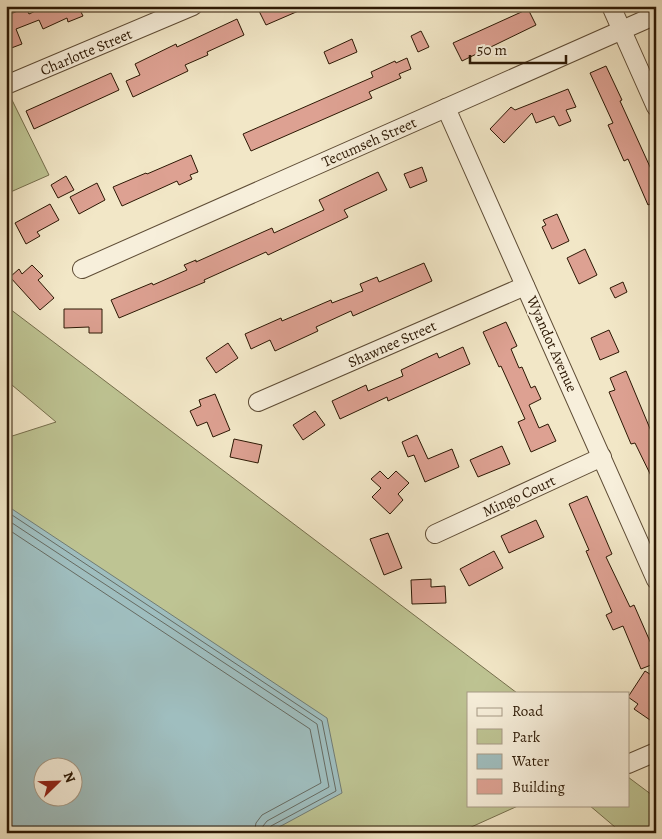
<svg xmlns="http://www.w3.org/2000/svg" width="662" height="839" viewBox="0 0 662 839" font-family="Alegreya,serif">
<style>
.green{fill:#bec493;stroke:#756e4c;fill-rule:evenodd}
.water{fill:#9fbebf;stroke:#717c74;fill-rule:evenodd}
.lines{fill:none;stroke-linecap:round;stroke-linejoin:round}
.shore{stroke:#666b62;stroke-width:1}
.building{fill:#dda192;stroke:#2c1804}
.minor-casing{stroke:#5e4c35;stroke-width:20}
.minor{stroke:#f7efdb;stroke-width:18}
.labels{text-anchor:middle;stroke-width:4;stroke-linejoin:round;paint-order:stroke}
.street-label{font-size:15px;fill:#2c1804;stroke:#f7efdb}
</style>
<rect width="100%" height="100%" fill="#f2e7c7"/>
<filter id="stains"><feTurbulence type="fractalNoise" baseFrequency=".004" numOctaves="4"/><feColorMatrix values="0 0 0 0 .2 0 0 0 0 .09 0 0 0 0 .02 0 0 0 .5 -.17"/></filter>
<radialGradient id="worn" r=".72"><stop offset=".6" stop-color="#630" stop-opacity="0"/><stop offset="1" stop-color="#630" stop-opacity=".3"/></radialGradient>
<g class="green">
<polygon points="11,98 49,175 6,194 6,100"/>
<path d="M 6,306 L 517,693 L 468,693 L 468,805 L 520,805 L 458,833 L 6,833 L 6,438 L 56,422 L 6,380 ZM 42,766 L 72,766 L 72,796 L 42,796 Z"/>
<polygon points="628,777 656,798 656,833 622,833 589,805 628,805"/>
</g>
<path class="water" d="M 6,505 L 327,718 L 342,793 L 268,833 L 6,833 ZM 42,766 L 72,766 L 72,796 L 42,796 Z"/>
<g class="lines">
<g class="shore">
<polyline points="6,511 322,721 336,791 271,826 268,833"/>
<polyline points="6,519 317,724 329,787 267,821 263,826 262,833"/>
<polyline points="6,528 310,729 321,783 262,815 256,823 254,833"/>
</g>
</g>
<g class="building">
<polygon points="6,6 10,14 26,8 29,14 46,6 78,6 83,16 68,22 67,18 43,29 39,20 16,29 22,44 6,50"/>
<polygon points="264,6 310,6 266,25 258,9"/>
<polygon points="528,9 536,25 462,61 453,43"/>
<polygon points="237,19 244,35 207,52 208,55 185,65 188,71 133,97 126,81 140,75 135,64 176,44 177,47"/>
<polygon points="421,31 429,47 418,52 411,36"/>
<polygon points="352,39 357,52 329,64 324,52"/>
<polygon points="407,58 411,69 399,74 401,78 369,92 372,98 251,151 243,134 373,77 371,72 395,61 396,63"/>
<polygon points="606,66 622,100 620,101 656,180 656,201 648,205 628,159 624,161 608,125 613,123 590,73"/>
<polygon points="111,73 119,90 34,129 26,111"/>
<polygon points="568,89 576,107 566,110 571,121 559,126 554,116 536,123 532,113 504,143 490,129 511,107 515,110"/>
<polygon points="191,155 198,172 190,175 192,179 179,185 177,181 122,206 113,187 146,173 147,174"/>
<polygon points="422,167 427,181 410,188 404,174"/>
<polygon points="378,172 387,190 344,210 348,217 268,255 266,252 204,280 205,282 119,318 111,300 152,283 153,285 187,270 184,265 196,260 196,262 272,228 274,233 324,210 319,200"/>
<polygon points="66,176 74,190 58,198 51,185"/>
<polygon points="97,183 105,200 79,214 70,197"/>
<polygon points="50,204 59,220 37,232 40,236 26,244 15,223"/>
<polygon points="557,214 569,241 552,249 542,227 546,225 543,220"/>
<polygon points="585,249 597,275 579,284 567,258"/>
<polygon points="424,263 432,281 353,316 351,311 316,327 318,331 275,351 270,340 251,349 245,334 281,318 282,321 331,300 332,303 363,291 360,284 377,277 379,282"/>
<polygon points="32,265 43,276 38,280 54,298 40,310 10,277 19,269 22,274"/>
<polygon points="623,282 627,292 615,298 610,288"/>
<polygon points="64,309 102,309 102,333 89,333 89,327 64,328"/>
<polygon points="506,322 517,346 511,349 519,368 522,367 531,388 535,386 541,399 529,405 539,428 548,424 556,441 531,452 518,422 525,419 501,366 499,367 483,332"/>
<polygon points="609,330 619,352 600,360 591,338"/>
<polygon points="228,343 238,358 216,373 206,358"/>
<polygon points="463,347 470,364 388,401 387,397 340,419 332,401 366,385 368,391 403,376 401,370 424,359 437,353 439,358"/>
<polygon points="626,371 656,443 656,486 635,443 631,444 609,392 615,390 610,378"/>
<polygon points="215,394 230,430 213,437 207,422 197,426 190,411 201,406 199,400"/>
<polygon points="315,411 325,425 303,440 293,425"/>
<polygon points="417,435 428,459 452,449 459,467 425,482 414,455 408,457 402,442"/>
<polygon points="234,439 262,445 258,463 230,457"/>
<polygon points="502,446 510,464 478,477 470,460"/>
<polygon points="380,471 388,479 396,471 409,483 398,494 403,500 390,514 372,497 381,488 371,479"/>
<polygon points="587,496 612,554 606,557 630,607 634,605 656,655 656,663 641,669 623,626 613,630 606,615 612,612 586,551 589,550 569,504"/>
<polygon points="536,520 544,537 509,553 501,536"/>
<polygon points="388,533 402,568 384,575 370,539"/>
<polygon points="494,551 503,568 469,586 460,569"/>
<polygon points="431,579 431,587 445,586 446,603 412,604 411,580"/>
<polygon points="645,671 656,678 656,710 650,720 634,709 638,704 628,697"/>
</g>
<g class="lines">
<g class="minor-casing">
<g id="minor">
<polyline points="611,6 656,107"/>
<polyline points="6,85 193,6"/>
<polyline points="446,108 656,580"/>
<polyline points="82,269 656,15"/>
<polyline points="258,402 525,286"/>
<polyline points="435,534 602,457"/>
<polyline points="628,764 656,752"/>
</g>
</g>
<use href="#minor" class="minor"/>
</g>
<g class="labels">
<g class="street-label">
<text transform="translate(86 52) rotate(-23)" y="5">Charlotte Street</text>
<text transform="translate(369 142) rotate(-24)" y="5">Tecumseh Street</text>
<text transform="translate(392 344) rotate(-24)" y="5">Shawnee Street</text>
<text transform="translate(552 344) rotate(66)" y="5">Wyandot Avenue</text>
<text transform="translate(519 496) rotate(-25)" y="5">Mingo Court</text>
</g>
</g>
<rect width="662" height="839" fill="none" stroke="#f2e7c7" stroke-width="25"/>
<rect x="8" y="8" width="647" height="824" fill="none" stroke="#2c1804" stroke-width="2.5"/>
<rect x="12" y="12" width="637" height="814" fill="none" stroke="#2c1804"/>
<rect x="467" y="692" width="162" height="115" fill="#f7efdb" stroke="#a69985"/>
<rect x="477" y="708" width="25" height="8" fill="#f7efdb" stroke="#a69985"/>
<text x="512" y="716" font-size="15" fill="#2c1804">Road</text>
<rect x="477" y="729" width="25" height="15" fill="#bec493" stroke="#a69985"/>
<text x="512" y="742" font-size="15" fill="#2c1804">Park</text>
<rect x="477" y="754" width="25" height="15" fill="#9fbebf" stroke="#a69985"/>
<text x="512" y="766" font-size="15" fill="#2c1804">Water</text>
<rect x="477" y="779" width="25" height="15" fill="#dda192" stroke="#a69985"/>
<text x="512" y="792" font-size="15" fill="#2c1804">Building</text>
<g transform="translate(58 782) rotate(67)"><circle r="24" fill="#f7efdb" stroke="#a69985"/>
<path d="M0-4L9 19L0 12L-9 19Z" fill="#8f2418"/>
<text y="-8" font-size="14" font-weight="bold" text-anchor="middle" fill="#2c1804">N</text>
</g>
<path d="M470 55v8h96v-8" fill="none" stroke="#2c1804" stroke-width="2.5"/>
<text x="477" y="55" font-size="15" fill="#2c1804" stroke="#f7efdb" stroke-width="4" paint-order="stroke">50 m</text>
<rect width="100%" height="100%" filter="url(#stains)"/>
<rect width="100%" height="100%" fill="url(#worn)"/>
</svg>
